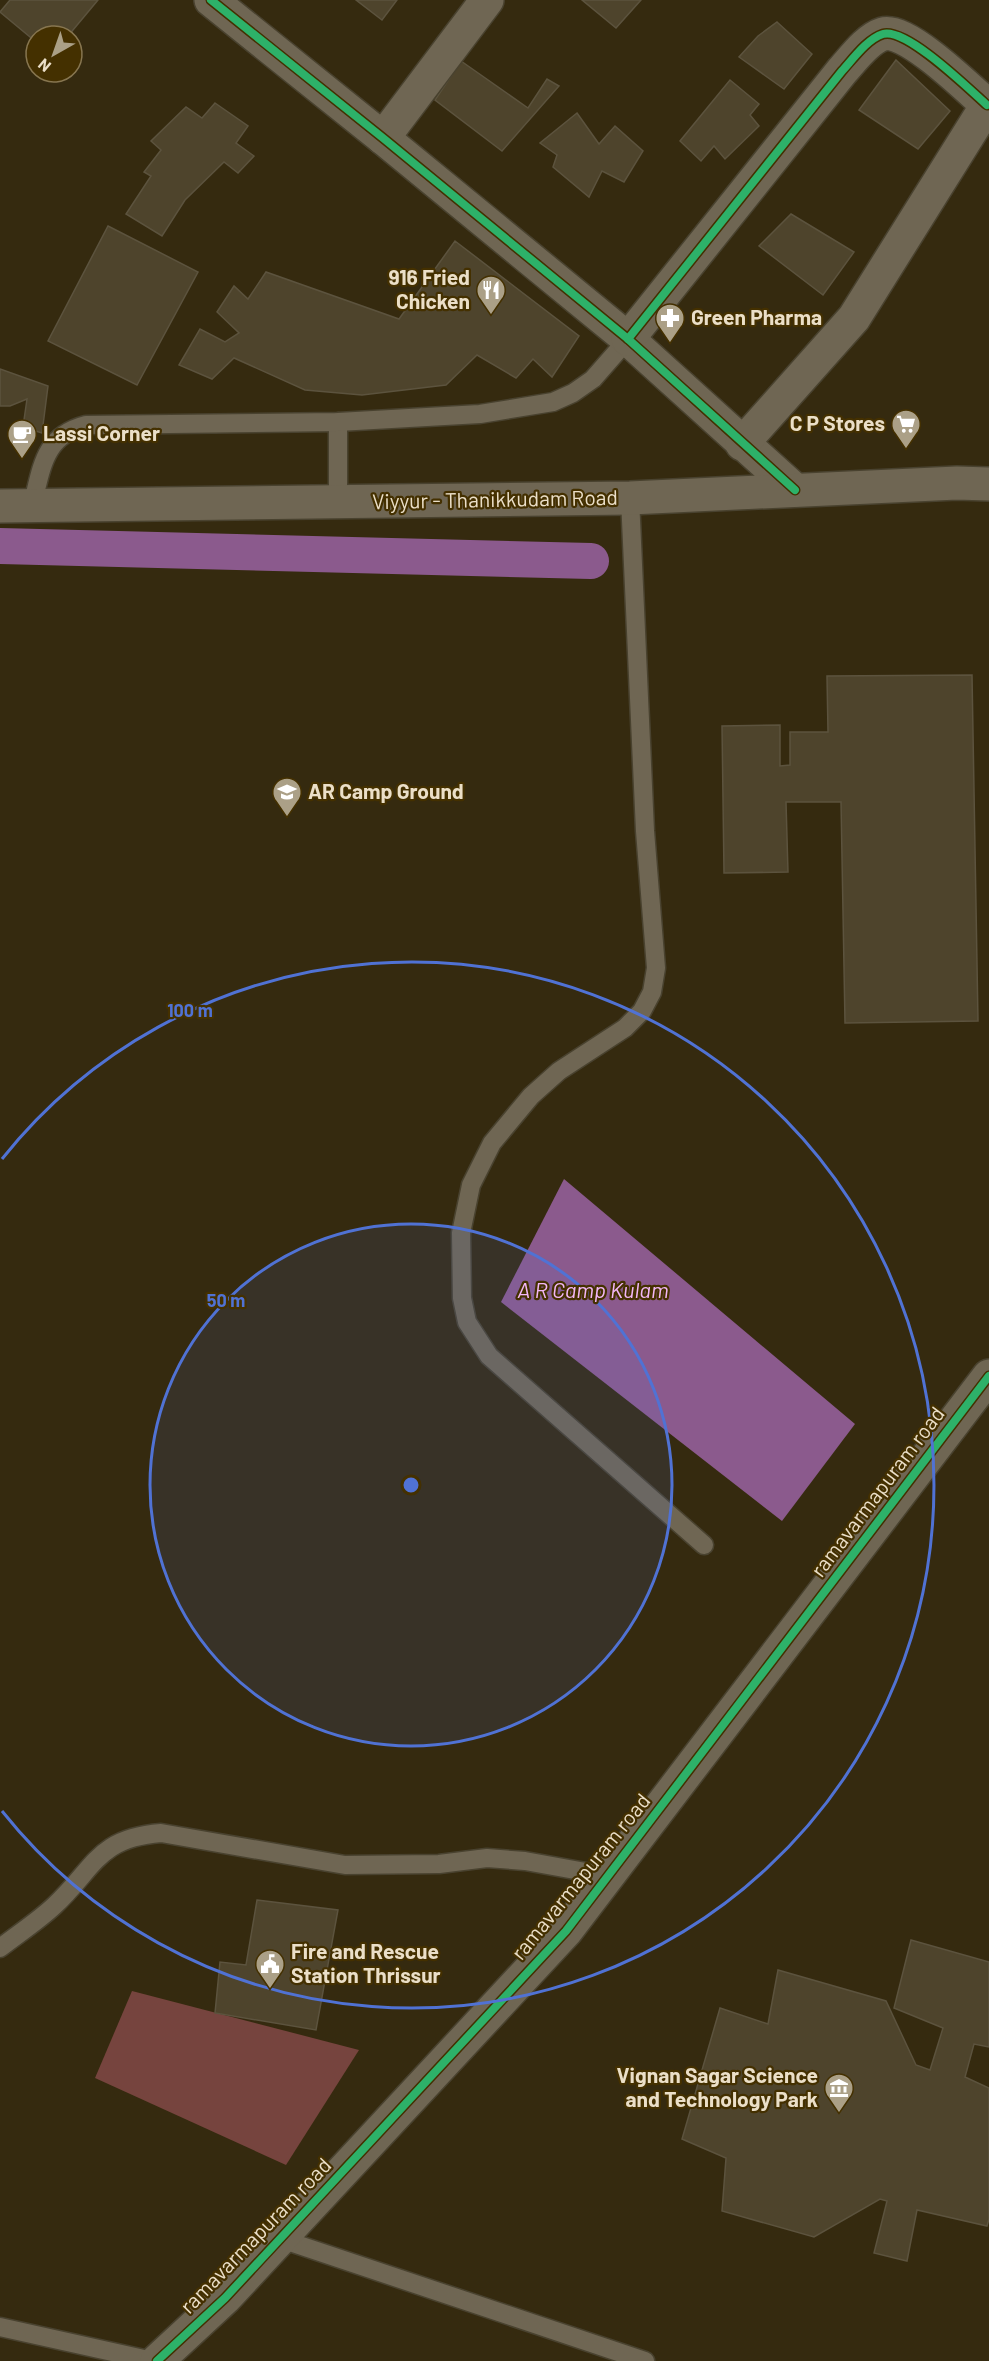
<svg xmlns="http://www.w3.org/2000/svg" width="989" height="2361" viewBox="0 0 989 2361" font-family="Barlow,sans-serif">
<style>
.green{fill:#76443e}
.water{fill:#8b5a8d}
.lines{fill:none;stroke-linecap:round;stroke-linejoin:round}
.canal{stroke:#8b5a8d;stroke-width:36}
.building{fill:#4e442c;stroke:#5c533e;stroke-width:1.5}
.service-casing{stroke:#49422f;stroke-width:21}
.minor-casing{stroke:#49422f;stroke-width:36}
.secondary-casing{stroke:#49422f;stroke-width:36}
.service{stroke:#6f6653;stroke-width:18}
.minor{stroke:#6f6653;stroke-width:33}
.secondary{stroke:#6f6653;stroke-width:33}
.cycleway-casing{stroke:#443000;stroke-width:11}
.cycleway{stroke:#2db169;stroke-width:8}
.ring{fill:none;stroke:#5072d4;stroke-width:3}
.labels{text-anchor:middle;stroke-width:4.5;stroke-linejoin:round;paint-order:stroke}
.poi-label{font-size:21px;font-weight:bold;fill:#ebdfc8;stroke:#443000;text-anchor:start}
.street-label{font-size:21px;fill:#ebdfc8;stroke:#443000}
.water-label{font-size:22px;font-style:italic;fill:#f2b7f7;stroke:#443000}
.centre{fill:#5072d4;stroke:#443000;stroke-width:3}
.ring-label{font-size:18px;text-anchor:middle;font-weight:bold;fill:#5072d4;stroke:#443000;stroke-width:4.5;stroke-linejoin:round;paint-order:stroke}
</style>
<rect width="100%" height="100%" fill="#352a0f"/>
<polygon class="green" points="132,1991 359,2050 286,2165 95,2078"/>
<polygon class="water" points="564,1179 855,1424 782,1521 501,1302"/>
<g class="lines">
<polyline class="canal" points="0,546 591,561"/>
</g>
<g class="building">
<polygon points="10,0 98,0 68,36 36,36 36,42 0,12"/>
<polygon points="356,0 397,0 382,20"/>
<polygon points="582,0 641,0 616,28"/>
<polygon points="777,22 812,54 784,89 739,57 758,36"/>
<polygon points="896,60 950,111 918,149 859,110"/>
<polygon points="461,61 528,108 547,79 559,86 502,151 435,100"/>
<polygon points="730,80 759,104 750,115 759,126 725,159 714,146 701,161 680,141"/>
<polygon points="215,103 248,126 236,143 254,156 238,173 224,162 185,200 162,236 126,214 151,176 144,172 161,150 151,141 186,107 202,118"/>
<polygon points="577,113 599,144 615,126 643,151 624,182 602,171 589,197 553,167 557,155 540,143"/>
<polygon points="791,214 854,252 823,295 759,246"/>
<polygon points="108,226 198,272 137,385 48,341"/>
<polygon points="455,241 579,336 552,377 533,359 516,378 477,355 446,385 362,395 305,390 234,358 212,379 179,365 200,329 225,342 239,333 217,312 234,286 248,299 266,272 399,319"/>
<polygon points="0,369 48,386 42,433 23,427 27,399 10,406 0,406"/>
<polygon points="972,675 978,1021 845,1023 841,802 786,802 788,872 724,873 722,726 780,725 780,766 790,765 790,732 828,732 827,676"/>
<polygon points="257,1900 338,1910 316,2030 215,2013 220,1962 246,1965"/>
<polygon points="911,1940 989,1962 989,2047 974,2044 965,2077 989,2088 989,2219 987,2226 917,2210 907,2261 874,2253 887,2201 880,2199 814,2237 722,2211 726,2158 682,2139 720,2008 768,2024 778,1970 886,2001 916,2065 930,2070 943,2028 894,2008"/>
</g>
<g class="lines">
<g class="service-casing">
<g id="service">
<polyline points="630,498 645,831 656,968 652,992 642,1011 625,1028 559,1071 531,1096 492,1143 471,1185 461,1233 462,1298 467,1322 489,1356 704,1545"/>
<polyline points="338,502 338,422"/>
<path d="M 32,506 C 42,468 43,436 86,425 L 338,422 L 480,414 L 553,402 L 573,393 L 593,379 L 628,339"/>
<path d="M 0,1948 C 18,1934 38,1921 54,1906 C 95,1868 97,1838 161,1833 L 345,1865 L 439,1864 L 487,1858 L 525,1861 L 608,1876"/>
<polyline points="281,2239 645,2361"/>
<polyline points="0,2327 153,2361"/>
</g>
</g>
<g class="minor-casing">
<g id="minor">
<polyline points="211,0 383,138 628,339 795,490"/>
<polyline points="383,138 487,0"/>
<path d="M 628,339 L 842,71 C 853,59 867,39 883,34 C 906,27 969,89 987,105"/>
<polyline points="742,444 854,318 989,102"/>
<polyline points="157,2361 225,2298 566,1931 989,1376"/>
</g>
</g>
<g class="secondary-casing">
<polyline id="secondary" points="0,506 630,498 957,483 989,484"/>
</g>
<use href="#service" class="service"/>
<use href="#minor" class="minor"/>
<use href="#secondary" class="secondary"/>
<g class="cycleway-casing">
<g id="cycleway">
<polyline points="211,0 383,138 628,339 795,490"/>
<path d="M 628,339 L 842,71 C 853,59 867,39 883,34 C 906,27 969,89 987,105"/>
<polyline points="157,2361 225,2298 566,1931 989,1376"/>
</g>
</g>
<use href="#cycleway" class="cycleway"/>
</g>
<circle cx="411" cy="1485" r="261" fill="#5072d4" fill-opacity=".12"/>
<g class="ring">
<circle cx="411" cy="1485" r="261"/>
<path d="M2 1159A523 523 0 1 1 2 1811"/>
</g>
<defs>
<g id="restaurant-pin" transform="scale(1.5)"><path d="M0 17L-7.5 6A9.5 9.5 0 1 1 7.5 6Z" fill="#aba087" stroke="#443000"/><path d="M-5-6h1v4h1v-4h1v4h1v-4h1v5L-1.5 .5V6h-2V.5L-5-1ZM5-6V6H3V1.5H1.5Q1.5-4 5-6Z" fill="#fff"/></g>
<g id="pharmacy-pin" transform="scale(1.5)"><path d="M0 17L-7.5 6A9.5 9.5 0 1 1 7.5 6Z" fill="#aba087" stroke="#443000"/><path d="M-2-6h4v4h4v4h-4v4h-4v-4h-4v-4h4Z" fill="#fff"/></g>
<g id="supermarket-pin" transform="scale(1.5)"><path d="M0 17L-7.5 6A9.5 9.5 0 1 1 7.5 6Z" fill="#aba087" stroke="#443000"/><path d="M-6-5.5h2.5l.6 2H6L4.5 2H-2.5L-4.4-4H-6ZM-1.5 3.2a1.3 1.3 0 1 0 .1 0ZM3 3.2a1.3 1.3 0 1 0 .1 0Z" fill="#fff"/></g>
<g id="cafe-pin" transform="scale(1.5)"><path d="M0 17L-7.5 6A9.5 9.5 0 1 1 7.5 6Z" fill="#aba087" stroke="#443000"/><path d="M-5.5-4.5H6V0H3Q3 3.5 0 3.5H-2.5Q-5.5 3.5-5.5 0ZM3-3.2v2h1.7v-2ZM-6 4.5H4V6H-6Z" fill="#fff"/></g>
<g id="university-pin" transform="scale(1.5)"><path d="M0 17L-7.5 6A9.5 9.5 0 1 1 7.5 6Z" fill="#aba087" stroke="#443000"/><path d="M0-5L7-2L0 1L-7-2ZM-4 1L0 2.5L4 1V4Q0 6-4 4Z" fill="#fff"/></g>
<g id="civic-pin" transform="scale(1.5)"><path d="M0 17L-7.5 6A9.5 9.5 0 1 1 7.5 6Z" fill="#aba087" stroke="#443000"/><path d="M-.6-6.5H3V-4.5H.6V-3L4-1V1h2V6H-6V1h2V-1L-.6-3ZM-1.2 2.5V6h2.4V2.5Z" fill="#fff"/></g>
<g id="museum-pin" transform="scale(1.5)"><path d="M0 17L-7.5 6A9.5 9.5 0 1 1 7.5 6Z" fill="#aba087" stroke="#443000"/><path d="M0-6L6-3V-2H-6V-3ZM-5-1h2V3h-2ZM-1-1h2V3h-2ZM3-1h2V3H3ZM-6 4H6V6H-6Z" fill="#fff"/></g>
</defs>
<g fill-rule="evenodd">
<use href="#restaurant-pin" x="491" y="290"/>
<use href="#pharmacy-pin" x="670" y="318"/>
<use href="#supermarket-pin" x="906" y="424"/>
<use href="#cafe-pin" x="22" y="434"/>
<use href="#university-pin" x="287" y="792"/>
<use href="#civic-pin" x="270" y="1964"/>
<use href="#museum-pin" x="839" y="2088"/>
</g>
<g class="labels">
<g class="poi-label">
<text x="470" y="285" text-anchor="end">916 Fried<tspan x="470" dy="24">Chicken</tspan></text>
<text x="691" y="325">Green Pharma</text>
<text x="885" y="431" text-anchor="end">C P Stores</text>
<text x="43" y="441">Lassi Corner</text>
<text x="308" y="799">AR Camp Ground</text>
<text x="291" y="1959">Fire and Rescue<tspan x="291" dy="24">Station Thrissur</tspan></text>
<text x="818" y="2083" text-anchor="end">Vignan Sagar Science<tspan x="818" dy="24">and Technology Park</tspan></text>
</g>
<g class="street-label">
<text transform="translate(495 500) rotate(-1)" y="7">Viyyur - Thanikkudam Road</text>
<text transform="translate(878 1492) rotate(-53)" y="7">ramavarmapuram road</text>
<text transform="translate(581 1877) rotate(-51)" y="7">ramavarmapuram road</text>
<text transform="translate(256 2236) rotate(-46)" y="7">ramavarmapuram road</text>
</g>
<g class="water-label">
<text x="593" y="1298">A R Camp Kulam</text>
</g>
</g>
<circle cx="411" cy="1485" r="9" class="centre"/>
<g class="ring-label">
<text x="190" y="1017">100 m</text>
<text x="226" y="1307">50 m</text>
</g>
<g transform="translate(54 54) rotate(220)"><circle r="28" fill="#443000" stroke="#877650" stroke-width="1.5"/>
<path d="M0-4.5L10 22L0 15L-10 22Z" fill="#aba087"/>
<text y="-9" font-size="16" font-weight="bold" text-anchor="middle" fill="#ebdfc8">N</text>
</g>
</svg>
